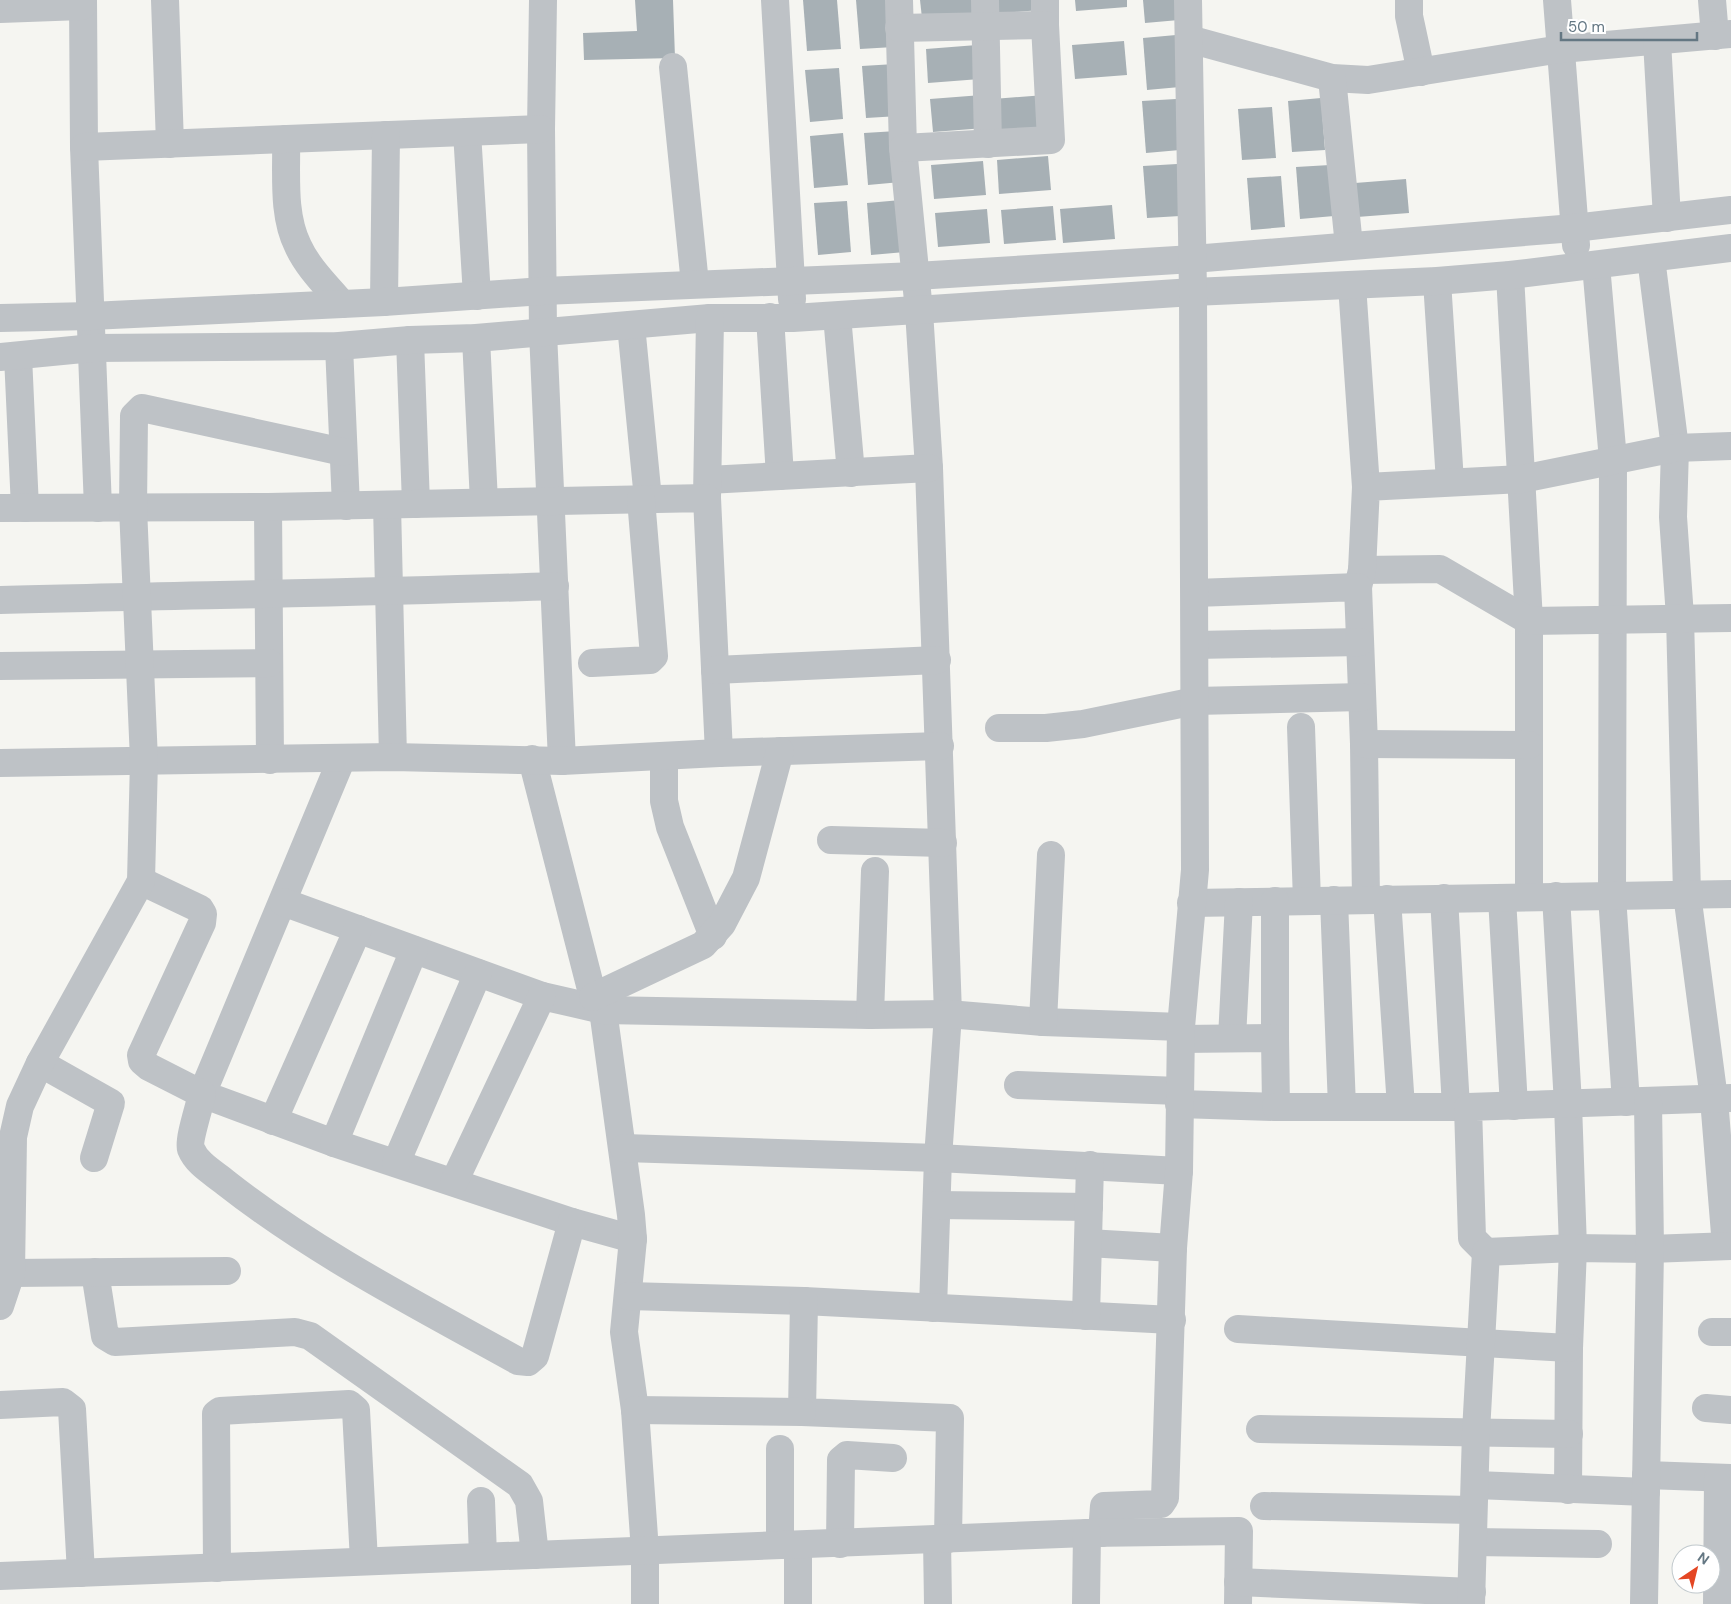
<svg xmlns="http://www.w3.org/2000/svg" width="1731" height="1604" viewBox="0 0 1731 1604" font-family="'DM Sans',sans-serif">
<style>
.building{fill:#a7b0b5}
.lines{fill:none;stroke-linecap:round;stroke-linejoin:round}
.minor{stroke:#bec2c6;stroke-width:28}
</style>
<rect width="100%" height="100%" fill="#f5f5f1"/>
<g class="building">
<polygon points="635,0 673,0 675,58 584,60 583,33 637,31"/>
<polygon points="803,0 837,0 841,49 807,51"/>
<polygon points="856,0 890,0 894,47 860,49"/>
<polygon points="920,0 972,0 973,14 922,18"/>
<polygon points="987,0 1039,0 1040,10 989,14"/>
<polygon points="1075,0 1127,0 1127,7 1076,11"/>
<polygon points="1143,0 1177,0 1179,20 1145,23"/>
<polygon points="1176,35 1180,87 1147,90 1143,38"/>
<polygon points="1124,41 1127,75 1075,79 1072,45"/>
<polygon points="977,45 980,79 928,83 926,49"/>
<polygon points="895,64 899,116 866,118 862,66"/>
<polygon points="839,68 843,119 810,122 805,70"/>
<polygon points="982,95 985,128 933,132 930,99"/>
<polygon points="1045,95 1048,128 996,132 993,99"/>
<polygon points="1321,98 1325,150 1292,152 1288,101"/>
<polygon points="1176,99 1180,150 1146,153 1142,101"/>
<polygon points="1272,107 1276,158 1242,160 1238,109"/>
<polygon points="897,131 901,182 868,185 864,133"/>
<polygon points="843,133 848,185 814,188 810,136"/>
<polygon points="1048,156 1051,190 999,194 997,160"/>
<polygon points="983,161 986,195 934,199 931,165"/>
<polygon points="1177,164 1180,216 1147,218 1143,166"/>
<polygon points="1330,165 1334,216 1300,219 1296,167"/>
<polygon points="1281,176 1285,227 1251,230 1247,178"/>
<polygon points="1406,179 1409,213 1357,217 1355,183"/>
<polygon points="901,200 905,252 871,255 867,203"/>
<polygon points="847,201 851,252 818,255 814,203"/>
<polygon points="1112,205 1115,239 1063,243 1060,209"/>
<polygon points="1053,206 1056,240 1004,244 1001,210"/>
<polygon points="987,209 990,243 938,247 935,213"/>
</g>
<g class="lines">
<g class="minor">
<polyline points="83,0 84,147 98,508"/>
<polyline points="165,0 170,144"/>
<polyline points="543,0 541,129 543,332 562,761"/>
<polyline points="775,0 792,299"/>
<polyline points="899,0 903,148 919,311 929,468 948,1014 938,1158 933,1308"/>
<polyline points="985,0 988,144"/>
<polyline points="1045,0 1045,25"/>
<polyline points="1409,0 1409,16 1421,72"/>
<polyline points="1557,0 1576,245"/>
<polyline points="1712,0 1715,36"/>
<polyline points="0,9 82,6"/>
<polyline points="899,28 1045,25 1051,140 903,148"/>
<polyline points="1189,39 1332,78 1368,80 1561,49 1731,34"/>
<polyline points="1657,41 1667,218"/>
<polyline points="673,67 695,284"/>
<polyline points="1332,78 1349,246"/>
<polyline points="467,132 477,296"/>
<path d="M 286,139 C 287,173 282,214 298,246 C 308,268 327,286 342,304"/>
<polyline points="84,147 541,129"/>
<polyline points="1651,258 1675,448 1673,517 1680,617 1687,894 1714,1099 1726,1246"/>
<polyline points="1596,265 1613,460 1612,896 1626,1102"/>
<polyline points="1510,275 1529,621 1529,897"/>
<polyline points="1437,281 1450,482"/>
<polyline points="1352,285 1366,487"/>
<polyline points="384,302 386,135"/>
<polyline points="837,316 851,473"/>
<polyline points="770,317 780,476"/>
<polyline points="0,318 91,316 384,302 543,291 916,276 1193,259 1574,228 1731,210"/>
<polyline points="631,325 648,499"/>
<polyline points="476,338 484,502"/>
<polyline points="410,340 416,504"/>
<polyline points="339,346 346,506"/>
<polyline points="18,356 25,508"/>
<polyline points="0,357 93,348 339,346 410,340 476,338 710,318 793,318 1193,292 1437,281 1510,275 1731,248"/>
<polyline points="708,480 929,468"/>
<polyline points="707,498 710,318"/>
<polyline points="387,505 393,757"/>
<polyline points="268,507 270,760"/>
<polyline points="0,508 268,507 707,498 719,753"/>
<polyline points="1362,570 1440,569 1529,621 1731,618"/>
<polyline points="1358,587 1362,570 1366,487 1522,479 1675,448 1731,446"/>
<polyline points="1195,593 1358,587 1364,744 1366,900"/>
<path d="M 0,600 C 185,595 370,593 555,586"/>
<polyline points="1195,645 1360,642"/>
<polyline points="592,663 650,660 654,656 641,499"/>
<polyline points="0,666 269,663"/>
<polyline points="715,670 937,660"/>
<polyline points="1301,727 1307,901"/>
<polyline points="999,728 1046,728 1083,724 1195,701 1362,697"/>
<polyline points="1364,744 1529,745"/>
<polyline points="664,756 664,801 670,827 713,936"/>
<polyline points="342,758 202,1094 334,1143 572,1222 633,1239"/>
<polyline points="532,759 593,997 603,1010 631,1215 633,1239 624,1332 635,1410 645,1551 645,1604"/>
<polyline points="0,763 393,757 562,761 719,753 940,746"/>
<polyline points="831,840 943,843"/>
<path d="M 141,881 L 200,909 L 203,914 L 202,923 L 141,1055 L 142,1061 L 149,1067 L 202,1094 C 200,1105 188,1140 191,1149 C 197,1164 214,1173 226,1183 C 315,1253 419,1306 518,1361 L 528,1362 L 535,1356 L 572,1222"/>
<polyline points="1556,896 1568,1104 1573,1248 1569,1348 1568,1490"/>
<polyline points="1444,898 1456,1107"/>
<polyline points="1502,898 1514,1106"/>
<polyline points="1387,899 1401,1107"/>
<polyline points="1334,900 1342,1107"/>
<polyline points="283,902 542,996 603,1010 870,1015 948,1014 1043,1022 1181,1027"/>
<polyline points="1191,903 1731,894"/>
<polyline points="593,997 703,945 722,924 746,878 780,751"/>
<polyline points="870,1015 875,871"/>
<polyline points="1043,1022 1051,855"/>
<polyline points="1232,1038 1239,902"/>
<polyline points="1275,1038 1275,901"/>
<polyline points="40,1063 111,1103 94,1158"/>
<polyline points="1018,1085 1179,1091"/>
<polyline points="1179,1104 1276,1107 1275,1038 1181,1039"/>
<polyline points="1276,1107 1468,1107"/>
<polyline points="273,1121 358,929"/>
<polyline points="334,1143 414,950"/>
<polyline points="624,1148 938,1158 1179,1171"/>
<polyline points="396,1163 478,973"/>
<polyline points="454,1182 542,996"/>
<polyline points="937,1205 1089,1207"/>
<polyline points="1088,1243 1173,1248"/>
<polyline points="1486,1252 1472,1238 1468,1107 1731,1098"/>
<polyline points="95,1272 105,1336 115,1342 295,1332 310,1336 520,1485 529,1501 535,1555"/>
<polyline points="11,1273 227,1271"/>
<polyline points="628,1296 804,1301 1172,1320"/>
<polyline points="804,1301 802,1412 950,1418 948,1539"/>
<polyline points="0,1306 11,1273 13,1137 20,1106 40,1063 141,881 144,760 133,508 134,416 142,408 343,452"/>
<polyline points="1086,1316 1090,1165"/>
<polyline points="1238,1329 1569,1348"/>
<polyline points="1712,1332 1731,1332"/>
<polyline points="0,1405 63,1402 72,1409 81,1573"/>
<polyline points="1706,1408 1731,1410"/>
<polyline points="635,1410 802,1412"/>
<polyline points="1260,1429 1569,1434"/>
<polyline points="1646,1475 1731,1478"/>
<polyline points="1476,1485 1646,1492"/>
<polyline points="481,1501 483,1556"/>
<polyline points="1264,1506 1473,1510"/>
<polyline points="1102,1533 1104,1506 1161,1504 1165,1498 1173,1248 1179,1171 1181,1027 1195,870 1193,292 1188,0"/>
<polyline points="937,1539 938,1604"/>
<polyline points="1473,1542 1598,1544"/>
<polyline points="840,1544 841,1460 847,1455 893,1458"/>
<polyline points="780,1545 780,1449"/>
<polyline points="798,1545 798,1604"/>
<polyline points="217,1568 216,1414 220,1411 349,1404 356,1410 364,1561"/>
<polyline points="0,1576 1087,1533 1239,1531 1238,1604"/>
<polyline points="1238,1582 1472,1592"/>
<polyline points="1086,1604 1087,1533"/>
<polyline points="1471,1604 1476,1432 1486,1252 1573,1248 1650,1249 1731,1246"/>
<polyline points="1644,1604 1650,1249 1648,1101"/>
<polyline points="1717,1604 1718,1478"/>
</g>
</g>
<g transform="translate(1696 1569) rotate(35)"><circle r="24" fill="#ffffff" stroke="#c1c9cd"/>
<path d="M0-4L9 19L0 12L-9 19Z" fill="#e44623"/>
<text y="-8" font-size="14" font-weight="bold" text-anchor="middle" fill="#647783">N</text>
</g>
<path d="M1561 32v8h136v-8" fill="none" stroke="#647783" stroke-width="2.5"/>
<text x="1568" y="32" font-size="15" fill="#647783" stroke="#ffffff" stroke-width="4" paint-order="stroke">50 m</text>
</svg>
